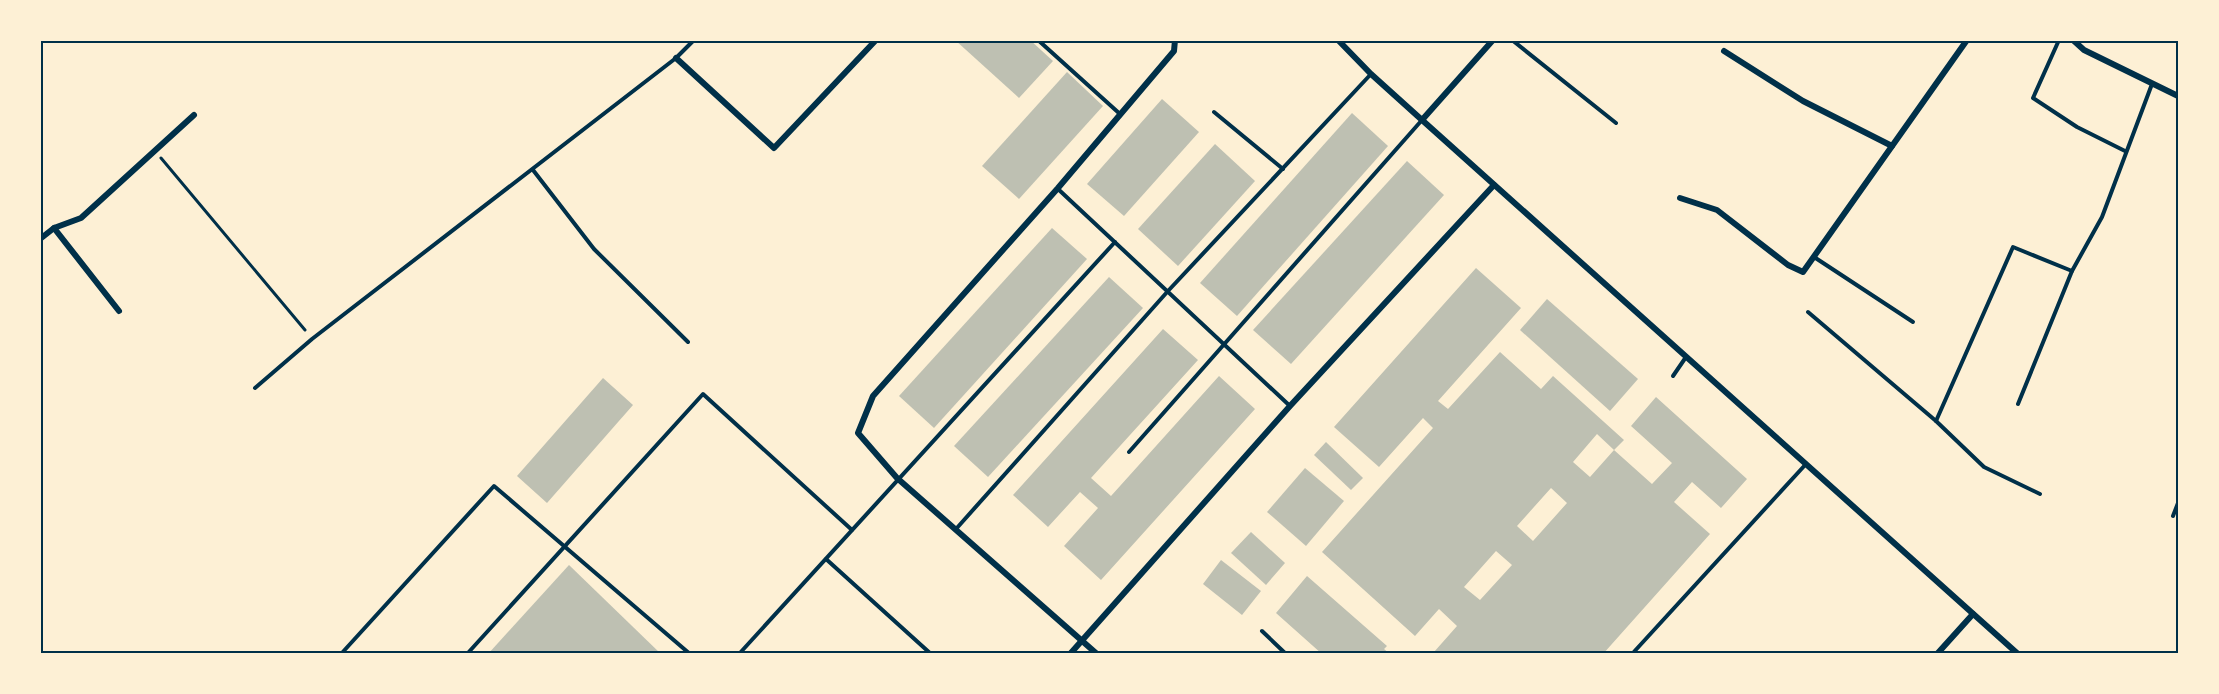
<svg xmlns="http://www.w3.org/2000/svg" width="2219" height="694" viewBox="0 0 2219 694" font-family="'Source Sans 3',sans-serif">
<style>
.building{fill:#bec0b2;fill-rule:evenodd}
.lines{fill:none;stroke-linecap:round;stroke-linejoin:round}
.path{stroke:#003049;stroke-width:3}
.service{stroke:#003049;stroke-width:4}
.minor{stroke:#003049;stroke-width:6}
.neatline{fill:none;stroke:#003049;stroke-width:2}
</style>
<rect width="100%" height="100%" fill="#fdf0d5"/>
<g class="building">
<polygon points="955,40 1030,40 1053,61 1019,98"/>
<polygon points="1067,72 1103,106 1019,199 982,166"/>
<polygon points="1162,99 1199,132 1124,216 1087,184"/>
<polygon points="1352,113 1388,146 1237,316 1200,283"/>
<polygon points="1215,144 1255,181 1178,266 1138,229"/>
<polygon points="1407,161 1444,195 1291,364 1253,330"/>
<polygon points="1052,228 1087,259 934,428 899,396"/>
<path d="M 1476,268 L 1521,308 L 1438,401 L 1448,409 L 1500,352 L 1541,389 L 1553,376 L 1624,440 L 1614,450 L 1597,434 L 1573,462 L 1590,477 L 1614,450 L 1652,484 L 1672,463 L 1631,426 L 1656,397 L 1747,479 L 1721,508 L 1692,482 L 1674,502 L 1710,534 L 1603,654 L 1436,654 L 1434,652 L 1457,626 L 1439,609 L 1415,636 L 1322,552 L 1433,428 L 1423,418 L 1379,467 L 1334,427 ZM 1551,488 L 1567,503 L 1533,541 L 1517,526 ZM 1496,551 L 1512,565 L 1480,600 L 1464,587 Z"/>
<polygon points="1109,277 1143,308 988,477 954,446"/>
<polygon points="1547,299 1638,379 1610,411 1520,330"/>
<polygon points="1163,329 1198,360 1091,478 1111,496 1219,376 1255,409 1101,580 1064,546 1098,508 1080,492 1048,527 1013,495"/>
<polygon points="603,378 633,405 547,503 517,476"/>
<polygon points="1326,442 1363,478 1351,490 1314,455"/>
<polygon points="1305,468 1344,501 1306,546 1267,512"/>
<polygon points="1251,532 1285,563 1266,585 1231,553"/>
<polygon points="1221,560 1261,591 1242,615 1203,584"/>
<polygon points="569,565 661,654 488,654"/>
<polygon points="1307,576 1387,646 1384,649 1390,654 1322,654 1276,613"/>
</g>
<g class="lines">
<polyline class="path" points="161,158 305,330"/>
<g class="service">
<polyline points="1038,40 1120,114"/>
<polyline points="1512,40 1616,123"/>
<polyline points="2059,40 2033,98 2077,127 2125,151"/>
<polyline points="1214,112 1283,169"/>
<polyline points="533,170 594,249 688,342"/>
<polyline points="1058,189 1290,406"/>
<polyline points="1814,257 1913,322"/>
<polyline points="1808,312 1936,421 1984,467 2040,494"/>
<polyline points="1673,376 1686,357"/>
<polyline points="255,388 312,339 676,58 694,40"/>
<polyline points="2018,404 2072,271"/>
<polyline points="1936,421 2013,247 2072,271 2102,217 2152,84"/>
<polyline points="1129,452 1422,120"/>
<polyline points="2173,516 2178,503"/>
<polyline points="956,529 1168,291 1371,74"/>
<polyline points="826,559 931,654"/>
<polyline points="1262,631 1286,654"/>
<polyline points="341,654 494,486 690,654"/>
<polyline points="467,654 703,394 852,530"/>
<polyline points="739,654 1115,242"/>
<polyline points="1632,654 1806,464"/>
</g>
<g class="minor">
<polyline points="1338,40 1371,74 1422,120 2018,654"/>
<polyline points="2073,40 2084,50 2178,96"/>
<polyline points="1724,51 1803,101 1892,146"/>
<polyline points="676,58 774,148 876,40"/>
<polyline points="1422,120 1493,40"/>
<polyline points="1680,198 1717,210 1788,265 1803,272 1967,40"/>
<polyline points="54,228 119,311"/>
<polyline points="40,239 54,228 81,218 194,115"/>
<polyline points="1070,654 1290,406 1494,185"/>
<polyline points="1097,654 897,478 858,433 873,396 1058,188 1174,51 1175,40"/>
<polyline points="1937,654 1973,614"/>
</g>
</g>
<rect width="2219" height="694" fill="none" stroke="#fdf0d5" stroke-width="84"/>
<rect x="42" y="42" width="2135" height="610" class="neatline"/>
</svg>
